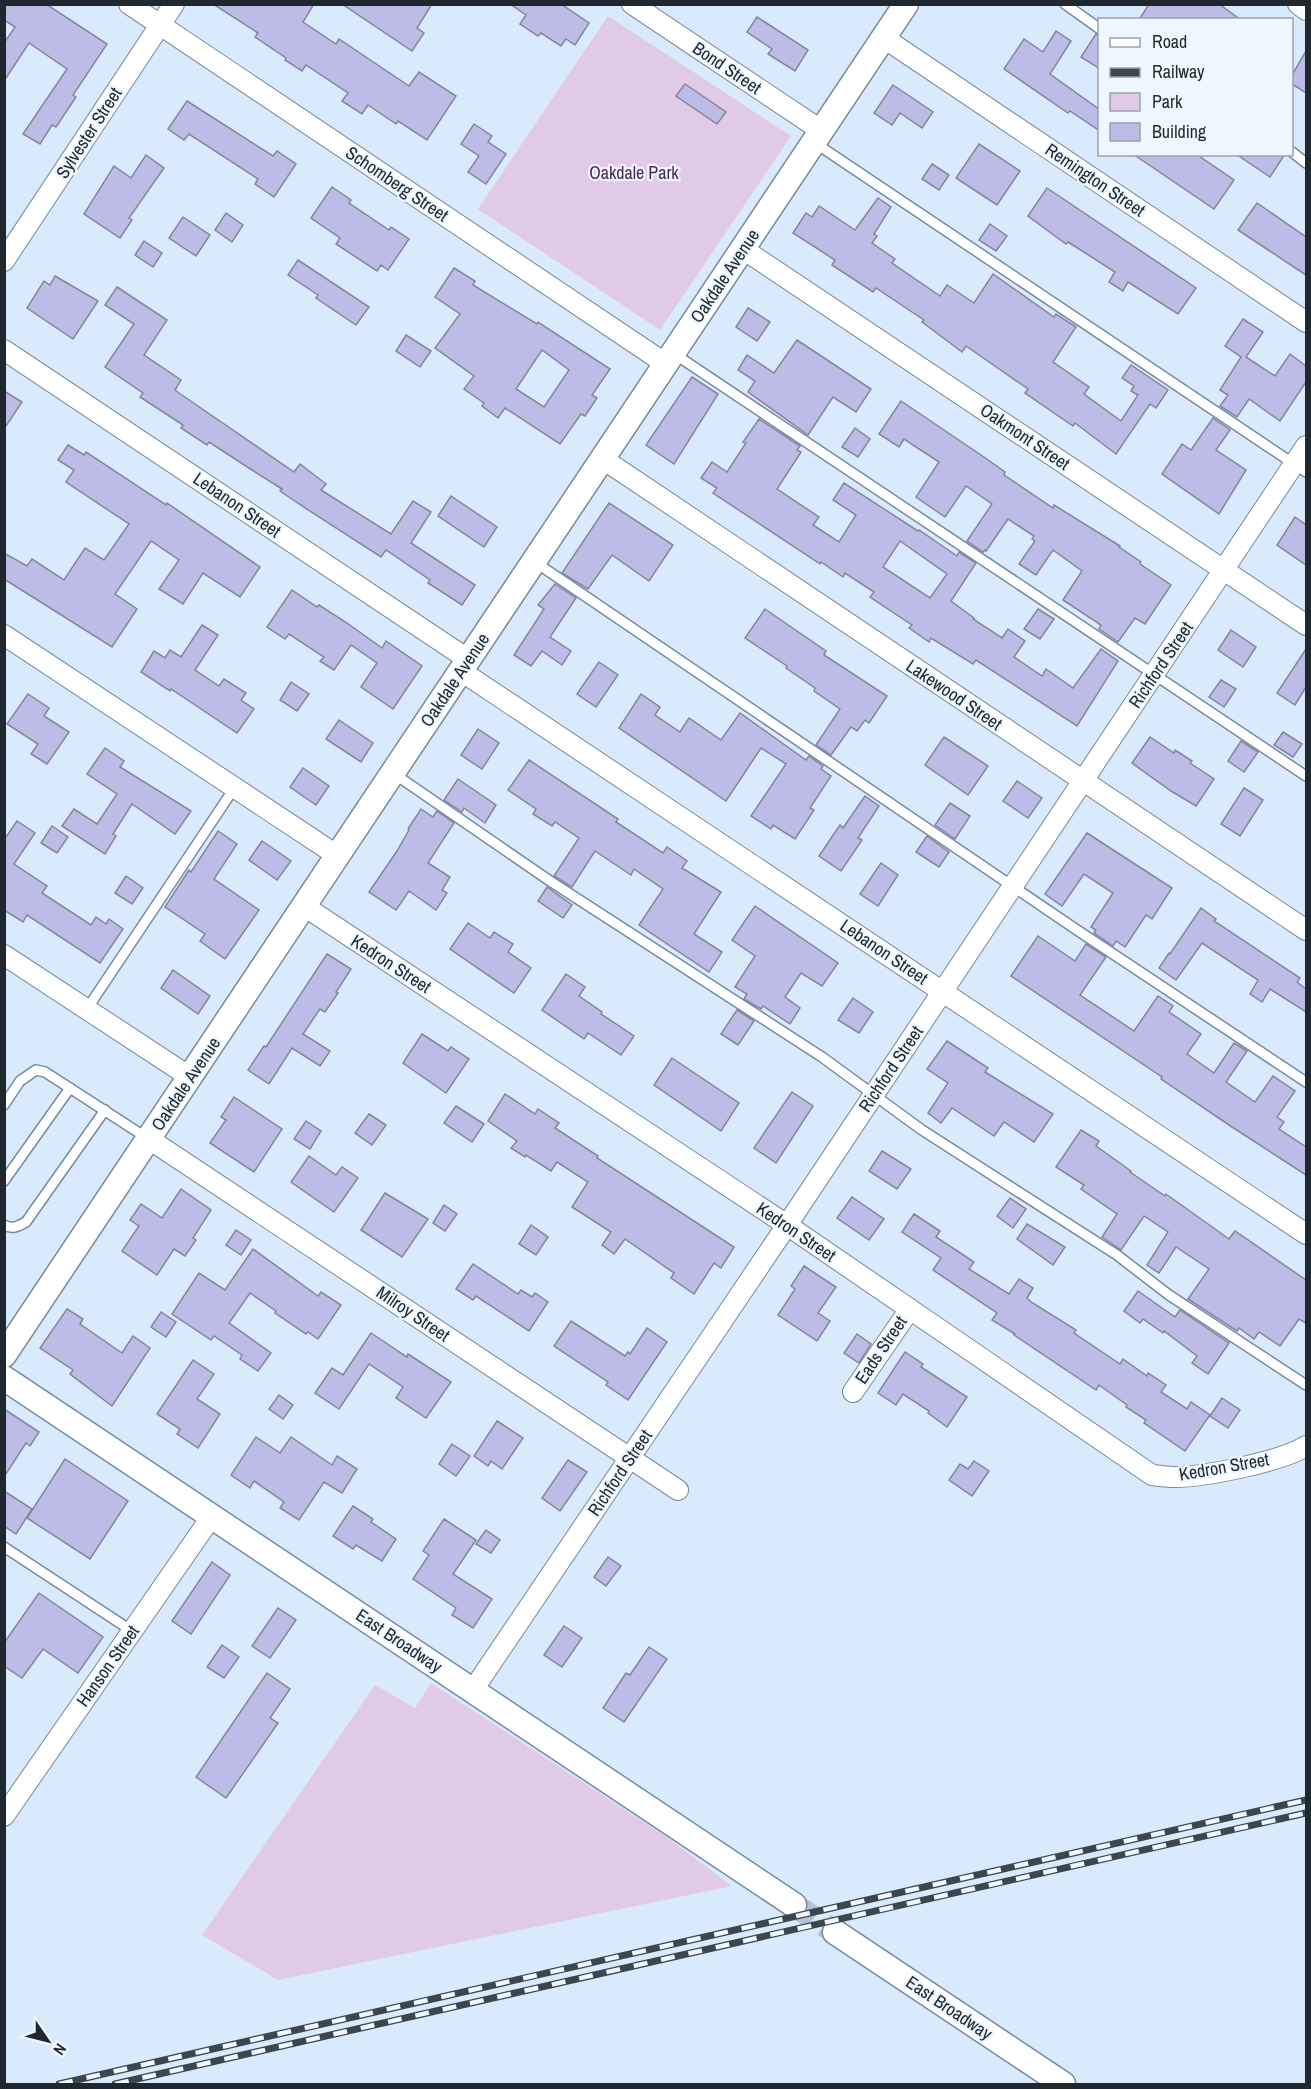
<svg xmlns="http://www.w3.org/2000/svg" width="1311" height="2089" viewBox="0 0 1311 2089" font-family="'Archivo Narrow',sans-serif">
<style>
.green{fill:#e1cae6}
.building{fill:#bdbce6;stroke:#84849d;stroke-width:1.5;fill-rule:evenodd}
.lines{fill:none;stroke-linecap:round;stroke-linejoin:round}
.tertiary-tunnel{stroke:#b4c3d3;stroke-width:24;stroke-dasharray:24 12;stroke-linecap:butt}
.service-casing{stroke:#778a9e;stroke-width:12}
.minor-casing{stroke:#778a9e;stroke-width:22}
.tertiary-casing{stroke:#778a9e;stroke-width:27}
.service{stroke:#fff;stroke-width:9}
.minor{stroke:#fff;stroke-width:20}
.tertiary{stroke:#fff;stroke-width:24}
.rail-casing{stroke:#3c464f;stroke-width:7}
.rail{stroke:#eef6ff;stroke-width:4.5;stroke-dasharray:14;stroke-linecap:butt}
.labels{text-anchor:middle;stroke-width:4.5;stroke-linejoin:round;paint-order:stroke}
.street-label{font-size:18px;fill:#1f272f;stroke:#eef6ff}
.park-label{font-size:18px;fill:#4e2856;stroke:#eef6ff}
</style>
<rect width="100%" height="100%" fill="#d9eafc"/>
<g class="green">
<polygon points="608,16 791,136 660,330 478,209"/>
<polygon points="431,1683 665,1836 732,1886 278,1980 202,1935 375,1685 415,1708"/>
</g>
<g class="building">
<polygon points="4,4 46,4 107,44 73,95 76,97 56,127 52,125 40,144 23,134 67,69 29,43 4,81 4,43 15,27 4,20"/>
<polygon points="213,4 314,4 303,22 336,44 339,39 409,86 419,72 456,96 427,140 398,121 396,124 368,105 362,114 342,101 348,93 306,65 302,71 285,60 286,58 255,37 258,33"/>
<polygon points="342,4 432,4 417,28 424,33 412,51"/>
<polygon points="510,4 561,4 589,23 575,45 566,39 561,46 541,33 538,36 520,24 526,15"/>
<polygon points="1149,4 1219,4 1241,20 1139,20"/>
<polygon points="757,17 808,50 795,71 768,54 772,49 747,32"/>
<polygon points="1056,31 1071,41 1050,74 1100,110 1100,131 1070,111 1068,113 1004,69 1024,39 1043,52"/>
<polygon points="1096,34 1100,36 1100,69 1081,57"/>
<polygon points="1306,51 1306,93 1292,84 1292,75"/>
<polygon points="685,84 726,112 717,124 676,96"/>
<polygon points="893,85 933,112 922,128 900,113 892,125 874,113"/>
<polygon points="187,101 273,156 277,151 296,164 274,197 255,184 258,179 189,134 184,140 168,129"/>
<polygon points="474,124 492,136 488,142 506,154 486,184 468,172 479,156 461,144"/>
<polygon points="979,144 1020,171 997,205 956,178"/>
<polygon points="1133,154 1196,154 1234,180 1214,209"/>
<polygon points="1236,154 1285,154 1270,177"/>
<polygon points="146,155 164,168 129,218 132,220 120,238 84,214 114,166 131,178"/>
<polygon points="932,164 949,175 939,190 922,179"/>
<polygon points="332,187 351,200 349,203 389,230 391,227 409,239 388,270 381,265 377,271 336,244 340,238 311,218"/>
<polygon points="1047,188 1196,288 1178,314 1128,282 1123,291 1109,282 1115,272 1068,242 1066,244 1028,216"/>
<polygon points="878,198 891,207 874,234 877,236 872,243 895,259 892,263 940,296 947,285 974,303 993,274 1054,317 1056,314 1076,327 1053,362 1089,387 1084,394 1121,421 1138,395 1131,391 1134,386 1122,378 1131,365 1168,390 1156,408 1150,404 1116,454 1075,423 1073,426 1025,393 1028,389 966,346 962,352 922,322 924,320 876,288 873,292 832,265 835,260 793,233 806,213 812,217 819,206 855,230"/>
<polygon points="1257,203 1306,237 1306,275 1238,230"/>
<polygon points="226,213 243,225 232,242 215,230"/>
<polygon points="183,217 210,235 196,256 169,238"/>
<polygon points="990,224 1007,236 996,251 979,240"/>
<polygon points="144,241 162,253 153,267 135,255"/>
<polygon points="298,260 369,307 356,325 316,298 318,295 288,275"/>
<path d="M 454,268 L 475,281 L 473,285 L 537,324 L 538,322 L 610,369 L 592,395 L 597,398 L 585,416 L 581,414 L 560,444 L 505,408 L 498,418 L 482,406 L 484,403 L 464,389 L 474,376 L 435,348 L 460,314 L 435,297 ZM 542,350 L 569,370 L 544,407 L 516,389 Z"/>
<polygon points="55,276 98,301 73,339 27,308 44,281 50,285"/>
<polygon points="117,287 167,320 144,355 181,380 175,390 179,393 294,472 300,464 326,484 321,490 391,534 413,501 431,512 411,543 475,585 462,605 428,583 430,580 386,550 381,557 299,504 280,491 282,489 252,470 209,442 207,445 181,428 183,425 140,397 143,393 105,367 134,324 105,305"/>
<polygon points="748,308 770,322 757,341 736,327"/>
<polygon points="1243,319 1263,332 1246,357 1275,376 1290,354 1306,366 1306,382 1280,421 1249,399 1237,417 1220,406 1228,395 1220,390 1241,357 1225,346"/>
<polygon points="406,335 431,351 420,367 396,351"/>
<polygon points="797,340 871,389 856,412 833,397 808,435 748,392 755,381 738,370 747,355 774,373"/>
<polygon points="692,377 718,394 674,464 646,445"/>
<polygon points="4,391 22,402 4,429"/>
<polygon points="901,401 984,457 1005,472 1004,475 1053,508 1054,505 1120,546 1119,547 1141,562 1140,564 1171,585 1145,624 1135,618 1118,642 1099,629 1101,625 1063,600 1082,571 1053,550 1036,575 1019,564 1035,541 1032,539 1034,536 1008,519 986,551 985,550 983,552 967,541 992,504 966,486 945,517 916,497 939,462 904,439 899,447 879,434"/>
<polygon points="1213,418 1230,430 1216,450 1246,470 1219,514 1162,474 1182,444 1191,450"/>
<path d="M 759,419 L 800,446 L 797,450 L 801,452 L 777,489 L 819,517 L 813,525 L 839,542 L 856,515 L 833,500 L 844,483 L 918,531 L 919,530 L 957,556 L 959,552 L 976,563 L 951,601 L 974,618 L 973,619 L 1002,638 L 1008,629 L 1025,641 L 1014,657 L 1042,676 L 1046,669 L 1073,688 L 1101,649 L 1118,661 L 1077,726 L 976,660 L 973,664 L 931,638 L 929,642 L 909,628 L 912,625 L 870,597 L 874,592 L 845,573 L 843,577 L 821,562 L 820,564 L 713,493 L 717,488 L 701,478 L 712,462 L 727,472 L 746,443 L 743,442 ZM 900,541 L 947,574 L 930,598 L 883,567 Z"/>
<polygon points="855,428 870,439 858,457 842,447"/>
<polygon points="68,445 84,455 86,452 166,505 167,503 260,567 240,597 203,573 183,604 159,589 179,560 151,541 115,594 137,609 112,647 4,579 4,553 27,566 32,559 64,580 85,548 104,560 129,524 66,482 74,470 58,460"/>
<polygon points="451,496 497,527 484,547 438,516"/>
<polygon points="609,503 673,545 649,581 612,555 588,589 562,573"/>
<polygon points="1295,517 1306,525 1306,565 1277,545"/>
<polygon points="555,584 576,598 550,637 571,651 562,665 542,651 531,666 514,655 544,609 538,605"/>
<polygon points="292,590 317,607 319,605 347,623 382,648 386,641 422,666 393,709 361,687 377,663 351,645 334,670 320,661 324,657 289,634 285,639 267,627"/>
<polygon points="765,609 826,651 824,655 887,696 869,723 865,720 857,731 851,727 831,755 816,745 840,709 814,691 815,688 786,668 787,666 745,638"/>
<polygon points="1038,609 1054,619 1040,639 1024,629"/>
<polygon points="202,625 218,635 195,670 219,686 224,679 246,693 241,700 254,709 237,733 171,689 170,691 141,672 154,651 165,658 170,650 181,657"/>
<polygon points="1231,630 1256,647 1243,667 1218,650"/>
<polygon points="1306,649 1306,687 1295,705 1277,693"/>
<polygon points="599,662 618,675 596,707 577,694"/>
<polygon points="1221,680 1236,689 1224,707 1209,697"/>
<polygon points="291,682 309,694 297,711 280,700"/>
<polygon points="28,694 49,708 44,716 69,732 47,764 31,754 38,744 7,724"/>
<polygon points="641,694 660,707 655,715 680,732 689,718 721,740 740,713 806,760 809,756 823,766 821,769 831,776 810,808 814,810 795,839 773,825 771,829 751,816 786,764 761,748 726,801 619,728"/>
<polygon points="339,720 373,743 361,762 326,739"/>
<polygon points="478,729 499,743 482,769 461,755"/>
<polygon points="1283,732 1302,744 1293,757 1274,745"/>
<polygon points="944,737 988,766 968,795 925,765"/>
<polygon points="1150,737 1174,753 1175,750 1192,761 1190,763 1214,779 1196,806 1171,791 1132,763"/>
<polygon points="1241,741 1258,752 1244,772 1228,761"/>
<polygon points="105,748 124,761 120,767 191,811 175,834 132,804 113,834 116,836 105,854 62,826 74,809 97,824 117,794 87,774"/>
<polygon points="529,760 618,819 616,822 663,853 667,847 687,861 682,868 721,892 694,934 722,952 709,972 639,925 663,889 634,869 631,875 595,851 572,887 554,876 579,838 555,822 552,826 533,814 536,809 508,790"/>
<polygon points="303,768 329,786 316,805 290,787"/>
<polygon points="458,779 496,805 485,823 464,808 462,812 444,800"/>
<polygon points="1017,781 1042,798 1028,818 1003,801"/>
<polygon points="1244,788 1263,800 1240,836 1221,824"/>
<polygon points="865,796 879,806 858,838 862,840 841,871 819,856 840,825 843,828"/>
<polygon points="950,803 970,816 955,839 935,825"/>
<polygon points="421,809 433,817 437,811 454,823 428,863 450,877 442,890 447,893 436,910 409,891 396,910 369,892 397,851 409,830 408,829"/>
<polygon points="17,821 35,833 14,864 47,886 42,893 91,925 96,917 106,924 109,919 123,929 100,963 27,915 23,922 4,910 4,840"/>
<polygon points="52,826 68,837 57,853 41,843"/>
<polygon points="218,831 237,844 214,879 259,910 225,959 200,941 205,934 165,907 189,870 191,872"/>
<polygon points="1087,833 1172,888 1152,919 1146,915 1125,947 1116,941 1113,946 1094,933 1096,930 1091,927 1113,893 1084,874 1062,906 1045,894"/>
<polygon points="927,836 949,852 939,867 916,852"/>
<polygon points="262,841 291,861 277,880 249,860"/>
<polygon points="881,863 898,875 878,906 860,894"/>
<polygon points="126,876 143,888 132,904 115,893"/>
<polygon points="547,887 572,905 563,918 538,901"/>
<polygon points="755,906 838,963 822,986 801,973 785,997 800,1008 790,1024 763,1006 761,1009 744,999 747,994 735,987 755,956 732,940"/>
<polygon points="1201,908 1216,919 1214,921 1300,978 1297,982 1306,989 1306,1012 1270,989 1262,1002 1250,994 1258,980 1202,943 1176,980 1159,968 1169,953 1170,954"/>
<polygon points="468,923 490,938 494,932 513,944 508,952 531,968 514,993 450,949"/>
<polygon points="1038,936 1075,961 1086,944 1106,957 1080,995 1134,1031 1158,996 1173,1006 1169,1012 1201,1034 1187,1054 1214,1073 1234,1043 1247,1051 1226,1082 1255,1102 1273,1076 1295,1091 1277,1117 1284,1122 1279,1129 1306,1147 1306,1175 1232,1127 1161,1079 1162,1077 1011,976"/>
<polygon points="327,954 351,969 336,992 338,993 325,1012 320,1009 303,1034 330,1051 320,1066 292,1048 269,1084 248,1070 264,1046 266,1047"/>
<polygon points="173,970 210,996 198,1014 161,988"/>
<polygon points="566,974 585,987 579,996 602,1012 601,1014 634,1036 621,1055 588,1033 584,1039 542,1010"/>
<polygon points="853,998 873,1012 859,1033 838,1020"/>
<polygon points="737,1010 754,1021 738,1045 721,1034"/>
<polygon points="422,1034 448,1051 451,1047 469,1059 446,1093 403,1063"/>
<polygon points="947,1041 988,1068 985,1072 1053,1114 1034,1142 1004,1122 994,1136 952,1108 941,1123 928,1113 948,1083 927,1069"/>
<polygon points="672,1058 739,1103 721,1131 654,1085"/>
<polygon points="792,1092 813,1106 776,1163 754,1148"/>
<polygon points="505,1094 535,1114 538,1109 559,1123 555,1128 598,1156 597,1158 734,1247 721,1268 714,1263 694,1294 671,1278 674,1273 625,1239 614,1254 602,1245 611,1232 572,1207 588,1182 557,1162 551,1171 526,1155 525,1157 511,1148 517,1141 488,1121"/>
<polygon points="234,1097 282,1129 254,1172 210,1143 226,1120 221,1117"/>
<polygon points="456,1106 484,1124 472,1142 444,1123"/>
<polygon points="369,1114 386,1125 372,1145 355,1133"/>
<polygon points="306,1121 321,1131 310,1149 294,1139"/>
<polygon points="1081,1130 1099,1141 1096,1146 1131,1171 1130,1172 1165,1196 1166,1194 1229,1239 1235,1231 1306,1280 1306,1323 1299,1319 1280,1346 1259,1332 1254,1339 1239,1328 1237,1331 1188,1299 1209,1269 1176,1247 1159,1273 1147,1265 1168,1232 1144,1216 1121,1250 1102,1237 1117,1214 1081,1189 1084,1185 1056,1167"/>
<polygon points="882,1151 911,1169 897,1189 869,1171"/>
<polygon points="309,1156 336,1175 342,1167 358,1178 334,1212 291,1182"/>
<polygon points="181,1189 211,1210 193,1238 196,1240 185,1256 174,1249 157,1275 122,1251 139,1226 130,1220 141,1204 162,1218"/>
<polygon points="385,1193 428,1219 402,1257 361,1230"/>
<polygon points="852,1197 884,1219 869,1240 837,1218"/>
<polygon points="1010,1198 1026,1209 1013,1228 997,1216"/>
<polygon points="444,1205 457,1214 445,1231 433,1223"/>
<polygon points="914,1214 940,1231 936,1237 974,1262 969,1269 1009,1294 1019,1279 1033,1288 1027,1298 1031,1302 1076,1330 1074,1333 1120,1364 1123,1359 1147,1376 1148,1373 1166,1385 1161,1392 1187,1409 1191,1402 1210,1415 1185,1451 1144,1423 1146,1420 1126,1407 1127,1405 1099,1385 1096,1390 1014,1335 1015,1334 992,1320 997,1313 933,1270 941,1258 902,1232"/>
<polygon points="1027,1224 1065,1247 1053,1265 1017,1239"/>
<polygon points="531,1225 548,1237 536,1255 519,1244"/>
<polygon points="236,1230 251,1240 241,1255 226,1245"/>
<polygon points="253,1249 318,1296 321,1292 341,1305 318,1339 308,1332 306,1334 275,1313 276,1311 250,1293 229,1323 271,1353 258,1371 240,1359 242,1355 214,1336 211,1340 172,1314 199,1273 225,1290"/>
<polygon points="473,1264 518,1294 521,1290 532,1297 535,1293 548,1302 529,1331 476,1296 473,1300 456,1289"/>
<polygon points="804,1266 836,1287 818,1313 830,1321 817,1341 778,1315 795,1289 791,1286"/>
<polygon points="1138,1291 1175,1317 1180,1310 1229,1343 1208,1374 1192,1363 1197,1356 1164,1331 1163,1333 1143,1319 1140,1323 1124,1311"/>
<polygon points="67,1309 83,1319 80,1324 122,1353 133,1336 150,1348 112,1406 70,1374 73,1370 40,1348"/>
<polygon points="161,1312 176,1322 166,1337 151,1327"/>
<polygon points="571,1321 625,1356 628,1352 630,1354 647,1328 667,1342 628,1400 606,1385 608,1382 554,1346"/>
<polygon points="371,1333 407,1357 408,1354 451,1382 426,1418 396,1398 403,1387 369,1364 339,1409 315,1393 332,1368 343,1375"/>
<polygon points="857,1334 871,1344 859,1363 844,1353"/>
<polygon points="905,1352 923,1364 921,1367 967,1397 947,1427 928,1413 929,1411 903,1394 896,1405 878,1393"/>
<polygon points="193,1360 214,1374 197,1399 220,1414 198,1448 177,1434 180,1429 157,1414"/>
<polygon points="279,1395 293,1405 283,1419 269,1409"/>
<polygon points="1222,1398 1240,1410 1228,1428 1210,1416"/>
<polygon points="4,1409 39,1432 30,1446 26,1443 4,1477"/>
<polygon points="497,1421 523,1438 502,1469 491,1461 488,1466 474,1456"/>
<polygon points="256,1437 280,1453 291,1437 332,1465 337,1456 357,1469 342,1493 324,1482 299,1520 280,1508 284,1502 254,1481 250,1488 231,1475"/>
<polygon points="452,1444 470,1456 456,1476 439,1464"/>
<polygon points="65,1459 128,1501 90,1559 27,1518"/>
<polygon points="568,1460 587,1472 560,1511 542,1498"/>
<polygon points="974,1461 989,1471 972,1496 949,1480 960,1464 968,1469"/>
<polygon points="4,1491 32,1509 16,1534 4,1526"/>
<polygon points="353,1506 373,1519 371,1522 396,1539 382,1561 356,1545 353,1549 333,1536"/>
<polygon points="444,1519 476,1540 453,1574 492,1599 473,1628 452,1615 456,1608 413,1579 429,1555 423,1551"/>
<polygon points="486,1530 500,1540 491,1553 476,1544"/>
<polygon points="608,1557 621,1566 606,1586 594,1577"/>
<polygon points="212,1562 230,1575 191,1634 172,1621"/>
<polygon points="39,1593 103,1637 78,1673 43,1649 22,1678 4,1666 4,1643"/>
<polygon points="278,1608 296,1620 270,1658 252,1646"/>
<polygon points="564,1626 582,1638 562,1667 544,1655"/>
<polygon points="222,1645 239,1657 224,1678 207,1667"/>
<polygon points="649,1647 667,1659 624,1722 603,1708 626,1673 630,1675"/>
<polygon points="267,1673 290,1689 270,1718 278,1723 226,1798 196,1777"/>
</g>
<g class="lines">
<polyline class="tertiary-tunnel" points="794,1905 835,1932"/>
<g class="service-casing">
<g id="service">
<polyline points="1065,4 1100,29"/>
<polyline points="815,143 1306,472"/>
<polyline points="1292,152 1306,163"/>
<polyline points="673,353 1306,776"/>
<polyline points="535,562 1077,930 1306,1082"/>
<polyline points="393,773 550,881 822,1057 922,1130 1117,1255 1169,1295 1306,1385"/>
<polyline points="87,1009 235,787"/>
<polyline points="4,1105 20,1081 36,1070 45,1072 147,1138"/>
<polyline points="4,1181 70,1088"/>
<path d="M 4,1225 C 12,1230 19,1226 26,1222 L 105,1110"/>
<polyline points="4,1547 132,1631"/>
</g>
</g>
<g class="minor-casing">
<g id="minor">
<polyline points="129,4 666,364"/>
<polyline points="632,4 822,131"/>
<polyline points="1298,4 1306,10"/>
<polyline points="884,38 1306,322"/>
<polyline points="743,249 1306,625"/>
<polyline points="4,261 174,4"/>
<polyline points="4,350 469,660"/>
<polyline points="603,459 1306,930"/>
<polyline points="4,635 338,856"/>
<polyline points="461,671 1306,1234"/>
<path d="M 304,906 L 787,1225 L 1152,1475 C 1160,1476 1168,1477 1175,1477 C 1205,1477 1283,1461 1306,1446"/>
<polyline points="4,955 190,1077"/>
<polyline points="149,1139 678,1490"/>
<polyline points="853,1392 910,1309"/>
<polyline points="473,1690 787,1225 1306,446"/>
<polyline points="4,1816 212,1516"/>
</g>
</g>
<g class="tertiary-casing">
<g id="tertiary">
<polyline points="4,1355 906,4"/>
<polyline points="4,1378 794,1905"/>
<polyline points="835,1932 1063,2084"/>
</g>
</g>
<use href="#service" class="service"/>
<use href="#minor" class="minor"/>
<use href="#tertiary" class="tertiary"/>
<g class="rail-casing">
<g id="rail">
<polyline points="59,2084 1306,1800"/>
<polyline points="115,2084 1306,1813"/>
</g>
</g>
<use href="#rail" class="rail"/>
</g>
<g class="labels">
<g class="street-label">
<text transform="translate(727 68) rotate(34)" y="6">Bond Street</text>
<text transform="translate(89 133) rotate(-57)" y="6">Sylvester Street</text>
<text transform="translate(1095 180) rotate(34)" y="6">Remington Street</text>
<text transform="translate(397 184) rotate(34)" y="6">Schomberg Street</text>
<text transform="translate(725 276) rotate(-56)" y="6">Oakdale Avenue</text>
<text transform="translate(1025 437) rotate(34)" y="6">Oakmont Street</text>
<text transform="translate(237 505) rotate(34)" y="6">Lebanon Street</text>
<text transform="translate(1161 665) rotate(-56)" y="6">Richford Street</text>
<text transform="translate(455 680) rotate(-56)" y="6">Oakdale Avenue</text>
<text transform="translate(954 695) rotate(34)" y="6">Lakewood Street</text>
<text transform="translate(884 952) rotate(34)" y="6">Lebanon Street</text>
<text transform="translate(391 964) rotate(33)" y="6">Kedron Street</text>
<text transform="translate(891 1069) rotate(-56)" y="6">Richford Street</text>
<text transform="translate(186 1084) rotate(-56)" y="6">Oakdale Avenue</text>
<text transform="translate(796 1232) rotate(34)" y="6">Kedron Street</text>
<text transform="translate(413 1314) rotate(34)" y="6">Milroy Street</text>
<text transform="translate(881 1350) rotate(-56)" y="6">Eads Street</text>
<text transform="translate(1224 1467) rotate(-10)" y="6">Kedron Street</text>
<text transform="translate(620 1473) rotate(-56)" y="6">Richford Street</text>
<text transform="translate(399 1641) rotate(34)" y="6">East Broadway</text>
<text transform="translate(108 1666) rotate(-55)" y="6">Hanson Street</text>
<text transform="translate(949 2008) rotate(34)" y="6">East Broadway</text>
</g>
<g class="park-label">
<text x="634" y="179">Oakdale Park</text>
</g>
</g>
<rect width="1311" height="2089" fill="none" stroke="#1f272f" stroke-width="12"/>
<rect x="1098" y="18" width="195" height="138" fill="#eef6ff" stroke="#9ba3ac" stroke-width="1.5"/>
<rect x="1110" y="38" width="30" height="9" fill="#ffffff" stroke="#9ba3ac" stroke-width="1.5"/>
<text x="1152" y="48" font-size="18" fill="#1f272f">Road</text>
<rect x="1110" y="68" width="30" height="9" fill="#3c464f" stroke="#9ba3ac" stroke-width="1.5"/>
<text x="1152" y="78" font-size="18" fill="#1f272f">Railway</text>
<rect x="1110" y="93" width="30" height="18" fill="#e1cae6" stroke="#9ba3ac" stroke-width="1.5"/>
<text x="1152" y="108" font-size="18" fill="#1f272f">Park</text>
<rect x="1110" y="123" width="30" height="18" fill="#bdbce6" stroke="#9ba3ac" stroke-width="1.5"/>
<text x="1152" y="138" font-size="18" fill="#1f272f">Building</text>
<g transform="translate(48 2041) rotate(125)" stroke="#eef6ff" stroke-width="4.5" paint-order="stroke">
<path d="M0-4.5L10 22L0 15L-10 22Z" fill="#1f272f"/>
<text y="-9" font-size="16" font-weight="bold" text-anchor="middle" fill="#1f272f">N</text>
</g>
</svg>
